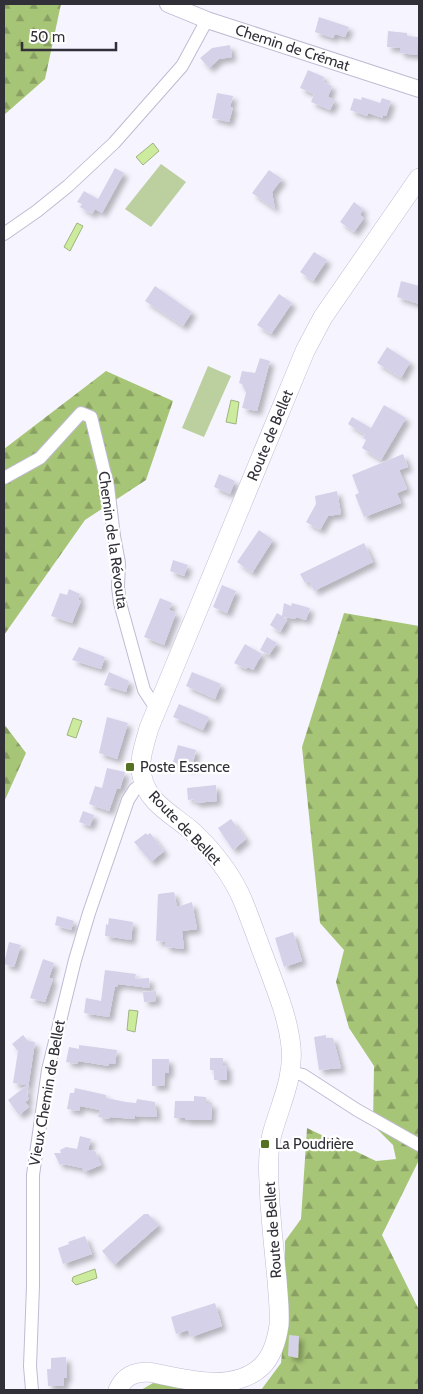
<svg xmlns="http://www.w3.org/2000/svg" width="423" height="1394" viewBox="0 0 423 1394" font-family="Cabin,sans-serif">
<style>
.green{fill:#bbcf9f}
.forest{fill:url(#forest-firs)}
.water{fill:#cceb9c;stroke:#9eb37e}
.building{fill:#d5d1e9;filter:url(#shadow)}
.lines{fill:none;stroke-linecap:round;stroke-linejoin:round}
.minor-casing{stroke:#bfbbd3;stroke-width:14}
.tertiary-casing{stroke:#bfbbd3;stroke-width:18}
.secondary-casing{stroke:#bfbbd3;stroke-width:20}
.minor{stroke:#fff;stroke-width:12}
.tertiary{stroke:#fff;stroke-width:16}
.secondary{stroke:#fff;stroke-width:19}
.poi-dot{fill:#577124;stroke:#fff;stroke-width:2}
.labels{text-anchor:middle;stroke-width:4.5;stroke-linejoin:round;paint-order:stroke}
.street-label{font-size:15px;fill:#312f38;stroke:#fff}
.poi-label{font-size:15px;fill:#312f38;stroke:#fff;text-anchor:start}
</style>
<defs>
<pattern id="forest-firs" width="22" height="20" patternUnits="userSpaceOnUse" patternTransform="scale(1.25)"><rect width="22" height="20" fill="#a7c577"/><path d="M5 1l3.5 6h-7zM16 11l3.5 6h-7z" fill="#89a063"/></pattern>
<filter id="shadow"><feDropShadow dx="4.5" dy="4.5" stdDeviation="2.5" flood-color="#0004"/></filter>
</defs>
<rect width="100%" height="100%" fill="#f6f5ff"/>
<g class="green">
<polygon points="161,164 186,182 151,227 125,209"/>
<polygon points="208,366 231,376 204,437 182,428"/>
</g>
<g class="forest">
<polygon points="4,4 61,4 45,79 4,115"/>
<polygon points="106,371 173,401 146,480 85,520 4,635 4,449"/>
<polygon points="344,613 419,626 419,1160 382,1235 419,1310 419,1390 261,1390 281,1363 285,1320 285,1241 301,1219 307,1128 376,1161 396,1159 393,1145 373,1125 374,1066 349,1028 336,982 344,950 320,923 302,747"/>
<polygon points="4,724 26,753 4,802"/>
<polygon points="153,1383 204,1390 141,1390"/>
</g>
<g class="water">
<polygon points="153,143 159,151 143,165 136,157"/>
<polygon points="77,223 83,226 70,251 64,247"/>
<polygon points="231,400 239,402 236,424 226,422"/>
<polygon points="73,718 82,721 76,738 67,735"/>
<polygon points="129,1010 138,1011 135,1032 127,1030"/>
<polygon points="95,1269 97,1278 76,1285 72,1281 73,1277"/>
</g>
<g class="building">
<polygon points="319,17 349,27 345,37 335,34 333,38 315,32"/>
<polygon points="388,31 407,33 407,36 418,37 417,55 400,53 400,48 387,47"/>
<polygon points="230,45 232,57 219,59 209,68 200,58 212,48"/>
<polygon points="308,70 324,77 323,82 332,86 328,97 335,100 330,110 311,102 314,94 300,88"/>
<polygon points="217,93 233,96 230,107 233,107 229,122 212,118"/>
<polygon points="362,97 380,103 382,98 391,101 386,116 383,115 383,118 368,113 367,116 350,110 354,98 361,100"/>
<polygon points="115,168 124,173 102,213 95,209 92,214 80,207 82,204 77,202 84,191 98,199"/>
<polygon points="269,170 282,179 272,192 275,209 252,193"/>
<polygon points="354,202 363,209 360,215 364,218 354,232 340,222"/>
<polygon points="314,252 327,260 313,281 300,272"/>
<polygon points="401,281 419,286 419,304 397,297"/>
<polygon points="155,286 192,312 183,326 145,301"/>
<polygon points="279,294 292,303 271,334 257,325"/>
<polygon points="387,347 410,362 401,378 377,363"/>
<polygon points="260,358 270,361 257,411 242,408 246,393 242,384 239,383 242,371 255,373"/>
<polygon points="384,405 406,418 381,460 362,448 366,440 363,438 365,435 348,424 352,417 371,428"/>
<polygon points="403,454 408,467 399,470 407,489 397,493 401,503 364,517 355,495 359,493 352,475"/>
<polygon points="219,474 235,481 230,494 214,487"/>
<polygon points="337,491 341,514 328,516 320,530 306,522 316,504 315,496"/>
<polygon points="259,530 273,540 252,573 237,562"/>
<polygon points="364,543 373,562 314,591 309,581 305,583 300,574"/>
<polygon points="173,560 188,565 184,576 170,571"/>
<polygon points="222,585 236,591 227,613 213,607"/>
<polygon points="69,589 80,594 78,600 81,601 72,623 51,616 60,593 67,595"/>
<polygon points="160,598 172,603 169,610 176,613 164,645 144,637"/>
<polygon points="284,603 291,606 292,603 310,608 306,620 296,617 296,619 283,617 287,620 280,632 270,625 277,613 282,616"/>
<polygon points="267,637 277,643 269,655 260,650"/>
<polygon points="245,644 262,654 253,670 248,667 246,669 234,663"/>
<polygon points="79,647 105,657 101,669 72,660"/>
<polygon points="109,672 129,681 126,692 104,685"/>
<polygon points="192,672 221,684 215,699 186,686"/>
<polygon points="179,704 209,717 203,730 173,717"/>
<polygon points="107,717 128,723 117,759 99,753"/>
<polygon points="178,745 196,750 192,768 173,762"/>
<polygon points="107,768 125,772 120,789 117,788 109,811 89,804 95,786 102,788"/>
<polygon points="216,785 217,801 195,803 194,799 188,800 187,788"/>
<polygon points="83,811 94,815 90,826 79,822"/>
<polygon points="231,819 246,839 233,850 218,828"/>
<polygon points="146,833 147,835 150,833 164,851 151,862 134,842"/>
<polygon points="174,892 177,907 192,902 197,929 182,931 184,949 165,947 166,942 156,941 158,894"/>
<polygon points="57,916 74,921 71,930 55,925"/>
<polygon points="109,918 133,922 131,940 105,936 106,924 108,925"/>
<polygon points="293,932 302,961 284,967 275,938"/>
<polygon points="9,942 21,945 14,967 4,964"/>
<polygon points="43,959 54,963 49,978 53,979 45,1002 30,998"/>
<polygon points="105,970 136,974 135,979 149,978 150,988 118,984 117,987 115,986 109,1017 84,1013 86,998 101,1001"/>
<polygon points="156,991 156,1001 144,1002 143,992"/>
<polygon points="23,1035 28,1041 35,1042 27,1095 29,1099 25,1102 29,1107 19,1115 8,1100 27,1085 13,1083 18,1051 12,1044"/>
<polygon points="326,1035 326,1038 333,1038 341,1068 319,1070 314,1037"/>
<polygon points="79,1045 117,1050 115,1064 109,1063 109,1066 78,1061 78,1064 66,1062 69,1047 79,1049"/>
<polygon points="210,1058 223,1058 223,1065 227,1065 227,1080 214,1080 214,1070 210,1070"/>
<polygon points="152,1059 169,1059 169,1073 165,1073 164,1086 152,1086"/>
<polygon points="75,1088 106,1095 106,1098 126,1102 136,1103 137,1099 155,1102 157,1117 135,1116 135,1119 110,1117 110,1119 98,1117 100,1110 80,1106 79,1111 67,1109 70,1093 74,1093"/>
<polygon points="194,1096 206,1097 206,1103 212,1103 211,1120 185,1120 185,1118 174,1118 175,1101 194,1101"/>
<polygon points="80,1136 91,1139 88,1150 95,1151 101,1165 84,1172 82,1168 63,1164 60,1165 54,1153 61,1153 60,1150 66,1147 77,1149"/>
<polygon points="144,1214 148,1214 159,1225 114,1265 102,1251"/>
<polygon points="85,1236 92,1254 63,1264 58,1248 69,1244 68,1242"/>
<polygon points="215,1303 222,1326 191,1337 188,1330 176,1334 171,1317"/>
<polygon points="289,1335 299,1336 298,1358 288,1356"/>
<polygon points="66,1357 67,1378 64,1378 64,1386 48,1386 47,1369 51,1369 51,1358"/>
</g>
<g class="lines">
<g class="minor-casing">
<g id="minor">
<polyline points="4,234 37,211 68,186 114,143 182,66 207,20"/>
<polyline points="4,478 40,458 81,413 91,417 108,487 114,536 119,563 118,587 120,603 144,690 157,710"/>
<polyline points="290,1072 303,1075 357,1110 419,1145"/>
<polyline points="32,1390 30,1366 33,1286 33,1175 48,1070 75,960 89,913 128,800 135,789 143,783"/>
</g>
</g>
<g class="tertiary-casing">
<g id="tertiary">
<path id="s1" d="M 168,4 L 207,20 L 419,89"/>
</g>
</g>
<g class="secondary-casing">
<g id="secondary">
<path id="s2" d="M 118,1390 C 124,1376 134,1372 149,1372 C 184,1379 233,1394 262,1366 C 272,1356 277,1339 279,1325 C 280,1310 278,1295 277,1280 C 274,1248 270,1215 269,1183 C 268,1167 268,1150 272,1134 C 280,1105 294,1078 291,1047 C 288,1017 276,989 266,962 C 258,941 251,921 243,901 C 232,875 213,851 193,832 C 174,815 147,803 142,776 C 138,761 145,743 149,728 L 305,351 L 323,317 L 419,178"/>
</g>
</g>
<use href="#minor" class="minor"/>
<use href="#tertiary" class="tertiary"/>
<use href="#secondary" class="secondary"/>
</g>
<g class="poi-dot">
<rect x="125" y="762" width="10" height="10" rx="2.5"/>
<rect x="260" y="1139" width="10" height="10" rx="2.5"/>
</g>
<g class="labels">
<g class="street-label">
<text dy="5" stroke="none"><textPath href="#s1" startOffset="132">Chemin de Crémat</textPath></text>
<text dy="5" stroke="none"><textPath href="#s2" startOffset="1166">Route de Bellet</textPath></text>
<text transform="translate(113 540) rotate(82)" y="5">Chemin de la Révouta</text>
<text transform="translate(185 828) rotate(46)" y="5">Route de Bellet</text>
<text transform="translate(47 1093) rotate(-80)" y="5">Vieux Chemin de Bellet</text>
<text transform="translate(273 1230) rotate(-94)" y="5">Route de Bellet</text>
</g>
<g class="poi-label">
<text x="140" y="772">Poste Essence</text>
<text x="275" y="1149">La Poudrière</text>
</g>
</g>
<rect width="423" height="1394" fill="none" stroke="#312f38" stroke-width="10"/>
<path d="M22 42v8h94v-8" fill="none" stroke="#312f38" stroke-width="2.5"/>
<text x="30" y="42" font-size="15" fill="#312f38" stroke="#ffffff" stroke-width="4" paint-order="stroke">50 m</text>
</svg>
